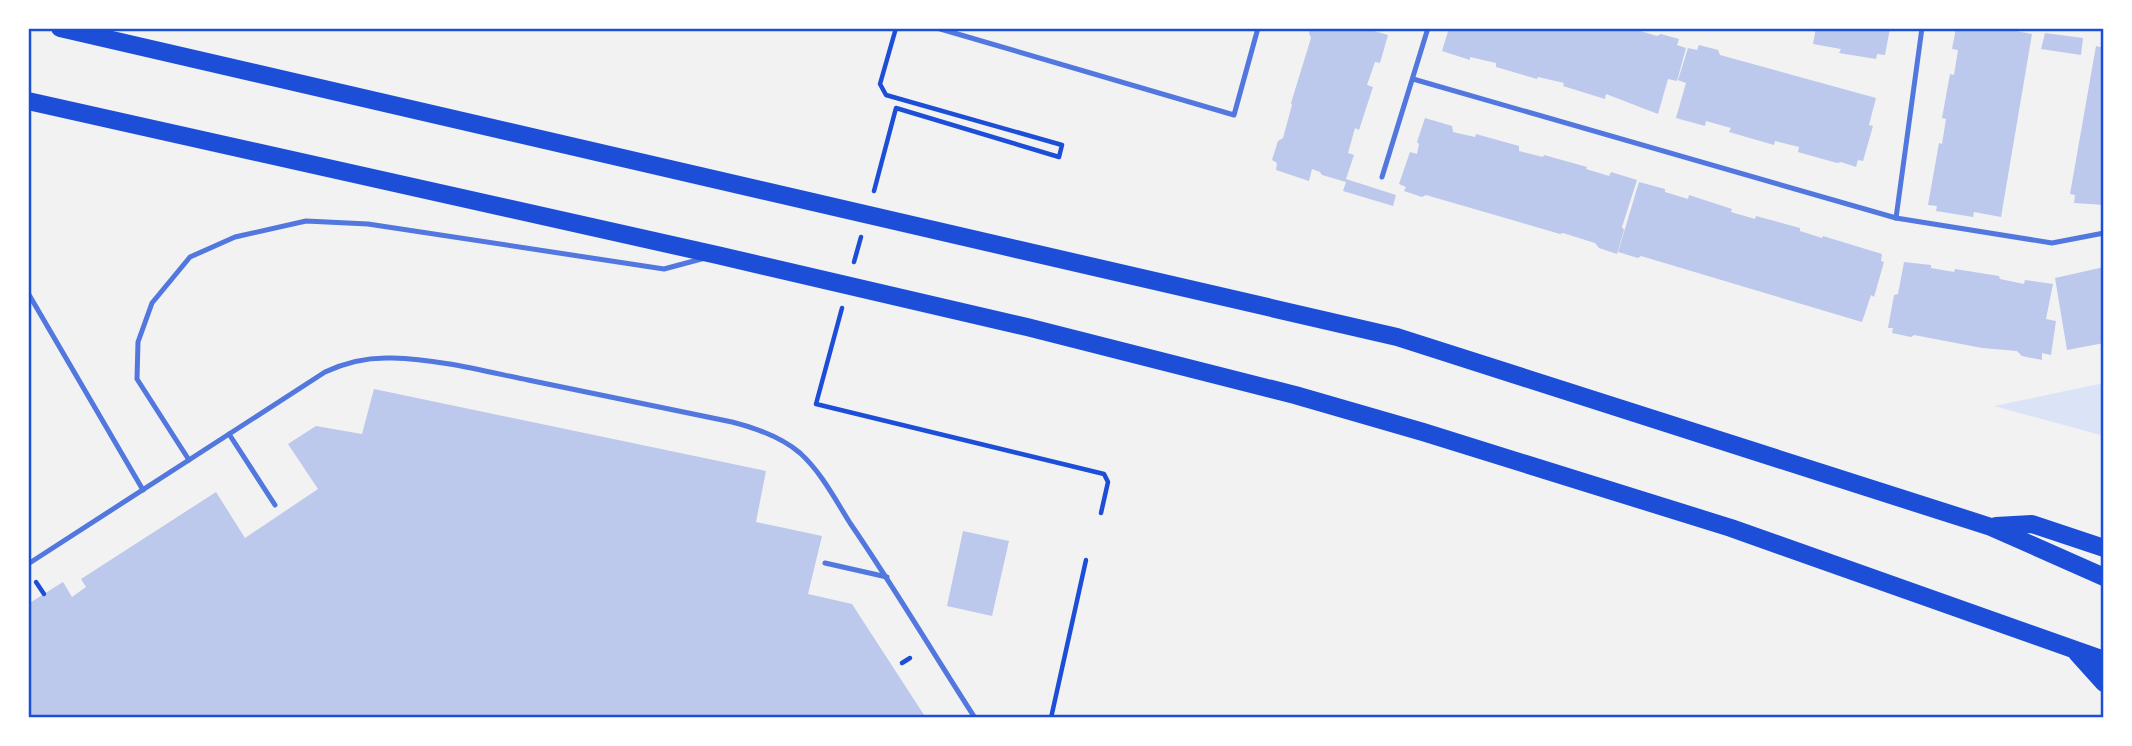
<svg xmlns="http://www.w3.org/2000/svg" width="2132" height="746" viewBox="0 0 2132 746" font-family="'Alegreya Sans',sans-serif">
<style>
.green{fill:#dbe4f7}
.building{fill:#bdc9ec}
.lines{fill:none;stroke-linecap:round;stroke-linejoin:round}
.path{stroke:#1d4ed8;stroke-width:4.5}
.service{stroke:#5277de;stroke-width:5}
.primary{stroke:#1d4ed8;stroke-width:18}
.neatline{fill:none;stroke:#1d4ed8;stroke-width:2.5}
</style>
<rect width="100%" height="100%" fill="#f2f2f2"/>
<polygon class="green" points="2104,383 2104,436 1994,406"/>
<g class="building">
<polygon points="1311,28 1362,29 1364,28 1388,35 1380,63 1375,62 1367,85 1373,87 1359,130 1355,128 1348,153 1354,155 1346,179 1396,195 1393,206 1343,191 1346,182 1322,175 1320,172 1312,169 1309,181 1276,170 1277,163 1272,160 1278,141 1283,138 1292,105 1291,103 1311,38 1309,33"/>
<polygon points="1449,28 1630,28 1657,36 1661,34 1679,39 1677,45 1686,48 1677,81 1668,79 1658,114 1606,94 1605,99 1563,86 1564,83 1538,77 1537,79 1496,67 1496,63 1470,57 1470,60 1442,51"/>
<polygon points="1816,28 1890,28 1885,55 1877,54 1876,59 1839,53 1841,49 1813,44"/>
<polygon points="1956,28 2000,28 2032,34 2001,217 1974,212 1973,217 1936,211 1937,206 1928,205 1939,143 1942,144 1946,119 1942,118 1950,74 1954,75 1958,50 1952,49"/>
<polygon points="2045,33 2083,38 2081,55 2041,49"/>
<polygon points="1699,45 1718,50 1720,55 1876,98 1869,125 1873,126 1863,161 1858,160 1856,167 1841,162 1837,163 1798,152 1799,147 1775,141 1774,145 1729,132 1731,128 1706,121 1705,126 1676,118 1686,83 1678,80 1688,48 1697,50"/>
<polygon points="2096,46 2104,48 2104,205 2074,203 2075,195 2070,194"/>
<polygon points="1425,118 1452,126 1453,132 1475,137 1476,134 1519,146 1519,151 1543,157 1544,155 1587,167 1586,169 1609,176 1611,172 1637,180 1622,227 1624,230 1617,254 1599,248 1595,243 1563,233 1560,234 1426,195 1422,197 1404,191 1406,187 1399,184 1410,152 1417,154 1419,144 1417,142"/>
<polygon points="1639,182 1665,189 1665,192 1688,199 1689,195 1732,209 1731,212 1755,219 1756,216 1800,228 1800,231 1822,238 1823,236 1882,254 1881,261 1884,262 1874,297 1871,295 1862,322 1641,256 1638,258 1618,252"/>
<polygon points="1904,262 1931,265 1931,268 1954,272 1955,269 1999,276 2000,279 2024,284 2025,280 2053,284 2046,319 2056,321 2051,355 2042,353 2042,360 2022,356 2017,351 1982,348 1914,335 1911,337 1892,333 1893,328 1888,328 1894,295 1898,294"/>
<polygon points="2104,267 2104,343 2067,350 2055,278"/>
<polygon points="374,389 766,471 756,522 822,536 808,594 852,604 926,718 28,718 28,624 30,623 28,620 28,604 63,582 72,597 86,587 81,579 216,492 245,538 318,489 288,444 316,426 362,434"/>
<polygon points="963,531 1009,541 992,616 947,606"/>
</g>
<g class="lines">
<g class="path">
<polyline points="874,191 896,108 1059,157 1062,145 886,95 880,84 896,28"/>
<polyline points="854,262 861,237"/>
<polyline points="842,308 816,404 1104,474 1108,482 1101,513"/>
<polyline points="36,582 44,594"/>
<polyline points="902,663 910,658"/>
<polyline points="1051,718 1086,560"/>
</g>
<g class="service">
<polyline points="937,28 1234,115 1258,28"/>
<polyline points="1413,79 1896,218 2052,243 2104,233"/>
<polyline points="1382,177 1428,28"/>
<polyline points="1896,218 1922,28"/>
<polyline points="28,293 143,490"/>
<polyline points="229,434 275,505"/>
<polyline points="189,460 137,379 138,342 152,303 190,257 235,237 306,221 368,224 664,269 705,258"/>
<polyline points="825,563 887,577"/>
<path d="M 28,564 L 325,372 C 346,362 368,357 392,358 C 437,359 484,371 528,380 C 596,394 664,408 732,422 C 756,428 781,437 800,453 C 821,472 835,499 850,523 C 894,587 933,653 975,718"/>
</g>
<g class="primary">
<polyline points="60,28 1397,337 1991,527 2104,577"/>
<polyline points="28,101 717,255 1027,327 1295,395 1423,432 1731,528 2104,660"/>
<polyline points="1996,526 2032,524 2104,548"/>
<polyline points="2077,653 2104,683"/>
</g>
</g>
<rect width="2132" height="746" fill="none" stroke="#ffffff" stroke-width="60"/>
<rect x="30" y="30" width="2072" height="686" class="neatline"/>
</svg>
